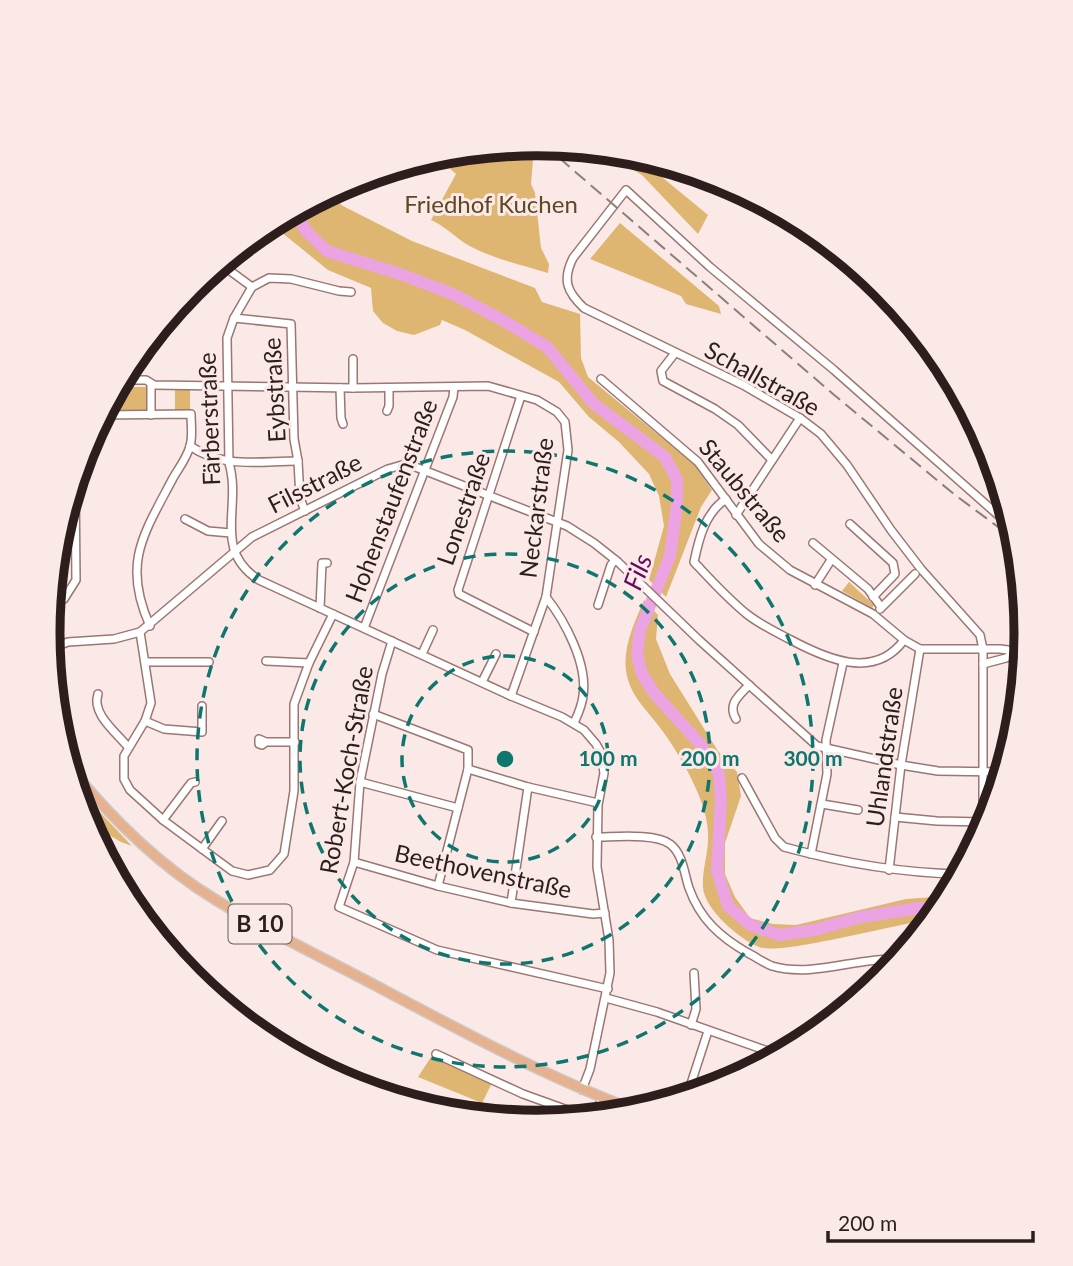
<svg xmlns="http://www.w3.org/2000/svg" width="1073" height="1266" viewBox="0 0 1073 1266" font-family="Lato,sans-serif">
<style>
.built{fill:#fddedb}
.green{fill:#deb672}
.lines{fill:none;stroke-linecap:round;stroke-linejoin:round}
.stream{stroke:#eca3e3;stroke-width:2}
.river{stroke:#eca3e3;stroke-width:12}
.minor-casing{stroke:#9b7672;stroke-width:10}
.major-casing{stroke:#cdc9c9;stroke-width:12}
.minor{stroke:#fff;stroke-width:7}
.major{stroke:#e5b18e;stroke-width:9}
.rail{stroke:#8d7e7c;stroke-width:2;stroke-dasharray:14 7;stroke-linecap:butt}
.ring{fill:none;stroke:#0f766e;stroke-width:3.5;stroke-dasharray:12 9}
.labels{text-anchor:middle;stroke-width:6;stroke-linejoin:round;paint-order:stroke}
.shield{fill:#fae9e7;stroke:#6a5b5a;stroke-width:2}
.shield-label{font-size:23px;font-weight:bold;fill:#2d1e1d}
.park-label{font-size:24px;fill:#5d4924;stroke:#fae9e7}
.street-label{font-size:24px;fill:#2d1e1d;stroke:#fae9e7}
.water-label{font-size:26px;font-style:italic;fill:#620a5d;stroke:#fae9e7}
.rim{fill:none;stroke:#2d1e1d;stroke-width:9}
.centre{fill:#0f766e;stroke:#fae9e7;stroke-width:3.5}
.ring-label{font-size:21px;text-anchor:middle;font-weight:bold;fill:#0f766e;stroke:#fae9e7;stroke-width:6;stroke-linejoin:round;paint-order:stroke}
</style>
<rect width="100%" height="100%" fill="#fae9e7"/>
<polygon class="built" points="55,556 62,630 48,636 47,633"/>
<g class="green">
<path d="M 515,146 L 533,160 L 531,184 L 535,193 L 541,248 L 549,264 L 548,273 C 522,265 486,257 463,242 C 452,234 444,226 431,220 L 456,174 L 439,159 L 444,153 Z"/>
<polygon points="604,150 634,154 708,215 698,234 642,175 611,157"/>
<polygon points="326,193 343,206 412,241 535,288 542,302 580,314 581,358 588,377 694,464 712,490 701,507 666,597 649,580 664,526 659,496 649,474 619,442 589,417 559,382 465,330 442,320 440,325 414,335 397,331 383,323 373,311 371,288 328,270 270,223"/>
<polygon points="620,223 719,306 721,314 686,304 681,296 590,259"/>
<polygon points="190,386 190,410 175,411 175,387"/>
<polygon points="116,387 147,387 147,411 105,411 105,407"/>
<polygon points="849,582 874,605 872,608 842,591"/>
<path d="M 644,600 L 658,615 L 656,639 L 670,674 L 718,751 L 737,772 L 741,796 L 725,843 L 725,874 L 735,897 L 750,918 L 773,924 L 796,925 L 906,899 L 948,896 L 931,920 C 897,923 781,956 759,947 C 739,939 704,909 703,887 C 702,869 709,852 708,834 C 708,814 698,792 689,774 C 681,759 671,742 661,729 C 648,711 632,698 627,676 C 621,650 634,624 644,600 Z"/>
<polygon points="74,785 132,846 121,842 84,820"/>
<polygon points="431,1057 492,1083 482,1103 418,1077"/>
</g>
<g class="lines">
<g class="stream">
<polyline points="51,667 57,659"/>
<polyline points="54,705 58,734"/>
</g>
<polyline class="river" points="294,211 307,232 327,251 403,275 455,295 506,322 547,347 594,404 665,457 677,480 677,505 670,556 640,630 637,655 642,674 654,693 700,744 719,774 721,800 717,871 728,906 750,925 779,935 815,930 861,917 919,908 941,908"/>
<g class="minor-casing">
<g id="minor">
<polyline points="222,261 229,270 252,287"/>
<path d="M 351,292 L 339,291 L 291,279 L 269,278 L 252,287 L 234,318 L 227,338 L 229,463 C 242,507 212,550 259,580 L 511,696 L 562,717 L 584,730 L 596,744 L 601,753 L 604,773 L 598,805 L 597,867 L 609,940 L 610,973 L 590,1069 L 582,1090"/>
<polyline points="234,318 291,324 294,439 298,461 300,498 305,511"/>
<polyline points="675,353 661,371 663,381 715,409 738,425 772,460"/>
<polyline points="353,359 353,388"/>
<polyline points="601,379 698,462 759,544 790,570 873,614 904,640 920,649 1000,649 1016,651 1024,656"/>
<polyline points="120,380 146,380 154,385 353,388 488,386 537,400 557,412 565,422 568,450 546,597 511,696"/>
<polyline points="340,388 341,418 343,424"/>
<polyline points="521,396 458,590 459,594 534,632"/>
<polyline points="387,411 389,406 389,388"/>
<path d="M 101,415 L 191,414 C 191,424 193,437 190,446 C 187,458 178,469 172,480 C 143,535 122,564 150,626"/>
<polyline points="151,415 151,384"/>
<path d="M 190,446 C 224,469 259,461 298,461"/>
<path d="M 726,499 C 705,513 699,538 694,562 C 711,580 728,599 748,615 C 761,625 776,632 791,640 C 825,658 874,681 904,640"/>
<polyline points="736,515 800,418"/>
<polyline points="185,519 208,531 231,533"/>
<polyline points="850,524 893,563 895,574 873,597"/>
<polyline points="813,543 868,589 881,607"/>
<polyline points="815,585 831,560"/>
<path d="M 546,597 C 565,621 588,664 583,696 C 582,706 578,714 574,723"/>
<polyline points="598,605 611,565 615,560"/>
<polyline points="320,608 322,563 327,563"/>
<polyline points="50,609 64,599 76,580 75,476"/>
<polyline points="880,609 915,574"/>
<polyline points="48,620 59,644"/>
<polyline points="364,628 453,397 454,387"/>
<polyline points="140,632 151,703 145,721 124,756 124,779 130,790 163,820 232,871 248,875 270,870 284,854 294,791 294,704 309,663 333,614"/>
<polyline points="392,641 382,674 360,782 354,862 339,907 437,950 608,989"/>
<polyline points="49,649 68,642 114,639 140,632 252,537 388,469 402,465 413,466 567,526 594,543 618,562 699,640 817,746 901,765 938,771 1003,772"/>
<polyline points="422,654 433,630"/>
<polyline points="266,661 309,663"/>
<polyline points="147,662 209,662"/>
<polyline points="983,664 1006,658 1024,647"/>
<polyline points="482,682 496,654"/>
<path d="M 98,694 C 91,714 117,733 128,747"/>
<polyline points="373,714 468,750 468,769 438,886"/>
<path d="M 736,719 C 727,704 739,696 749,685"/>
<polyline points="145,721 164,729 202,732 202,706"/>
<polyline points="266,742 262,745 259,744 259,739 266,742 295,742"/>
<polyline points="468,769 528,787 598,803"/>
<path d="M 742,778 L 775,838 L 784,847 C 843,863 898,873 960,874"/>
<polyline points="360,782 458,808"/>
<polyline points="822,804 858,810"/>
<polyline points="895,817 937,821 983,822"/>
<polyline points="163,820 191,783 195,782"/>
<path d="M 983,831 L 983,649 L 980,635 L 921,569 L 891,530 L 847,465 L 821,434 L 800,418 L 743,385 L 584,308 C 567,292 562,280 573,258 L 626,190 L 710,267 L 834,370 L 998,515 L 1012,523"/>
<path d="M 596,837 C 615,837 655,833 670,844 C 683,854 684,873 689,888 C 700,919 720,937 748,953 C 756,957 764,963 772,966 C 813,978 857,957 899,959"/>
<polyline points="202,849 222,821"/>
<polyline points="811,854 827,774 826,740 843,663"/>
<polyline points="354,862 438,886 511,903 593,914 605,913"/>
<polyline points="889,870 901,765 920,649"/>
<polyline points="511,903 528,787"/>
<polyline points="606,998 657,1012 779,1055"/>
<polyline points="691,1025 696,1009 694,973"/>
<polyline points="436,1054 523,1094 587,1117"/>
<polyline points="687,1096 708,1031"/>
<polyline points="595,1116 602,1098"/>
</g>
</g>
<g class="major-casing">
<path id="major" d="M 68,765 C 110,817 158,865 216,900 C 270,933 328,960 384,990 C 467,1034 549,1078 637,1111"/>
</g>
<use href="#minor" class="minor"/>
<use href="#major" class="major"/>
<polyline class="rail" points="543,144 833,394 955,495 1017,541"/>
</g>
<g class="ring">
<circle cx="505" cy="759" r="103"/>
<circle cx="505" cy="759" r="205"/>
<circle cx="505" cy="759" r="308"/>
</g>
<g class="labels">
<rect class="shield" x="228.5" y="904.5" width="63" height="39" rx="5"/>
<g class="shield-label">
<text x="260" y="932">B 10</text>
</g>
<g class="park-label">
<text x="491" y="213">Friedhof Kuchen</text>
</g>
<g class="street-label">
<text transform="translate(762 379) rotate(29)" y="8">Schallstraße</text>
<text transform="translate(275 390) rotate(-93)" y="8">Eybstraße</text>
<text transform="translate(210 419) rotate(-92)" y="8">Färberstraße</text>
<text transform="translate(315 484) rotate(-27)" y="8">Filsstraße</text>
<text transform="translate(744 491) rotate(50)" y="8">Staubstraße</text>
<text transform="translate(392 501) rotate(-69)" y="8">Hohenstaufenstraße</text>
<text transform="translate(537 508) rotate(-83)" y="8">Neckarstraße</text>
<text transform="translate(464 509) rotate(-71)" y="8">Lonestraße</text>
<text transform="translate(885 757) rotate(-82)" y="8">Uhlandstraße</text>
<text transform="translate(347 770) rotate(-80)" y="8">Robert-Koch-Straße</text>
<text transform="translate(483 872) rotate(12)" y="8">Beethovenstraße</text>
</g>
<g class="water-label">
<text transform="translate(638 572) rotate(-69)" y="9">Fils</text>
</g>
</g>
<path d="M0 0H1073V1266H0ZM60 633a477 477 0 1 1 954 0a477 477 0 1 1-954 0Z" fill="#fae9e7" fill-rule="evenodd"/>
<path class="rim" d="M60 633a477 477 0 1 1 954 0a477 477 0 1 1-954 0Z"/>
<circle cx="505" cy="759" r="10" class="centre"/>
<g class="ring-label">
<text x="608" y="766">100 m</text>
<text x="710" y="766">200 m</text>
<text x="813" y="766">300 m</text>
</g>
<path d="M828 1231v10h205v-10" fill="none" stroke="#2d1e1d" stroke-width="3.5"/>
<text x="838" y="1231" font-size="21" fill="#2d1e1d" stroke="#fae9e7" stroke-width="5" paint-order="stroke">200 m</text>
</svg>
